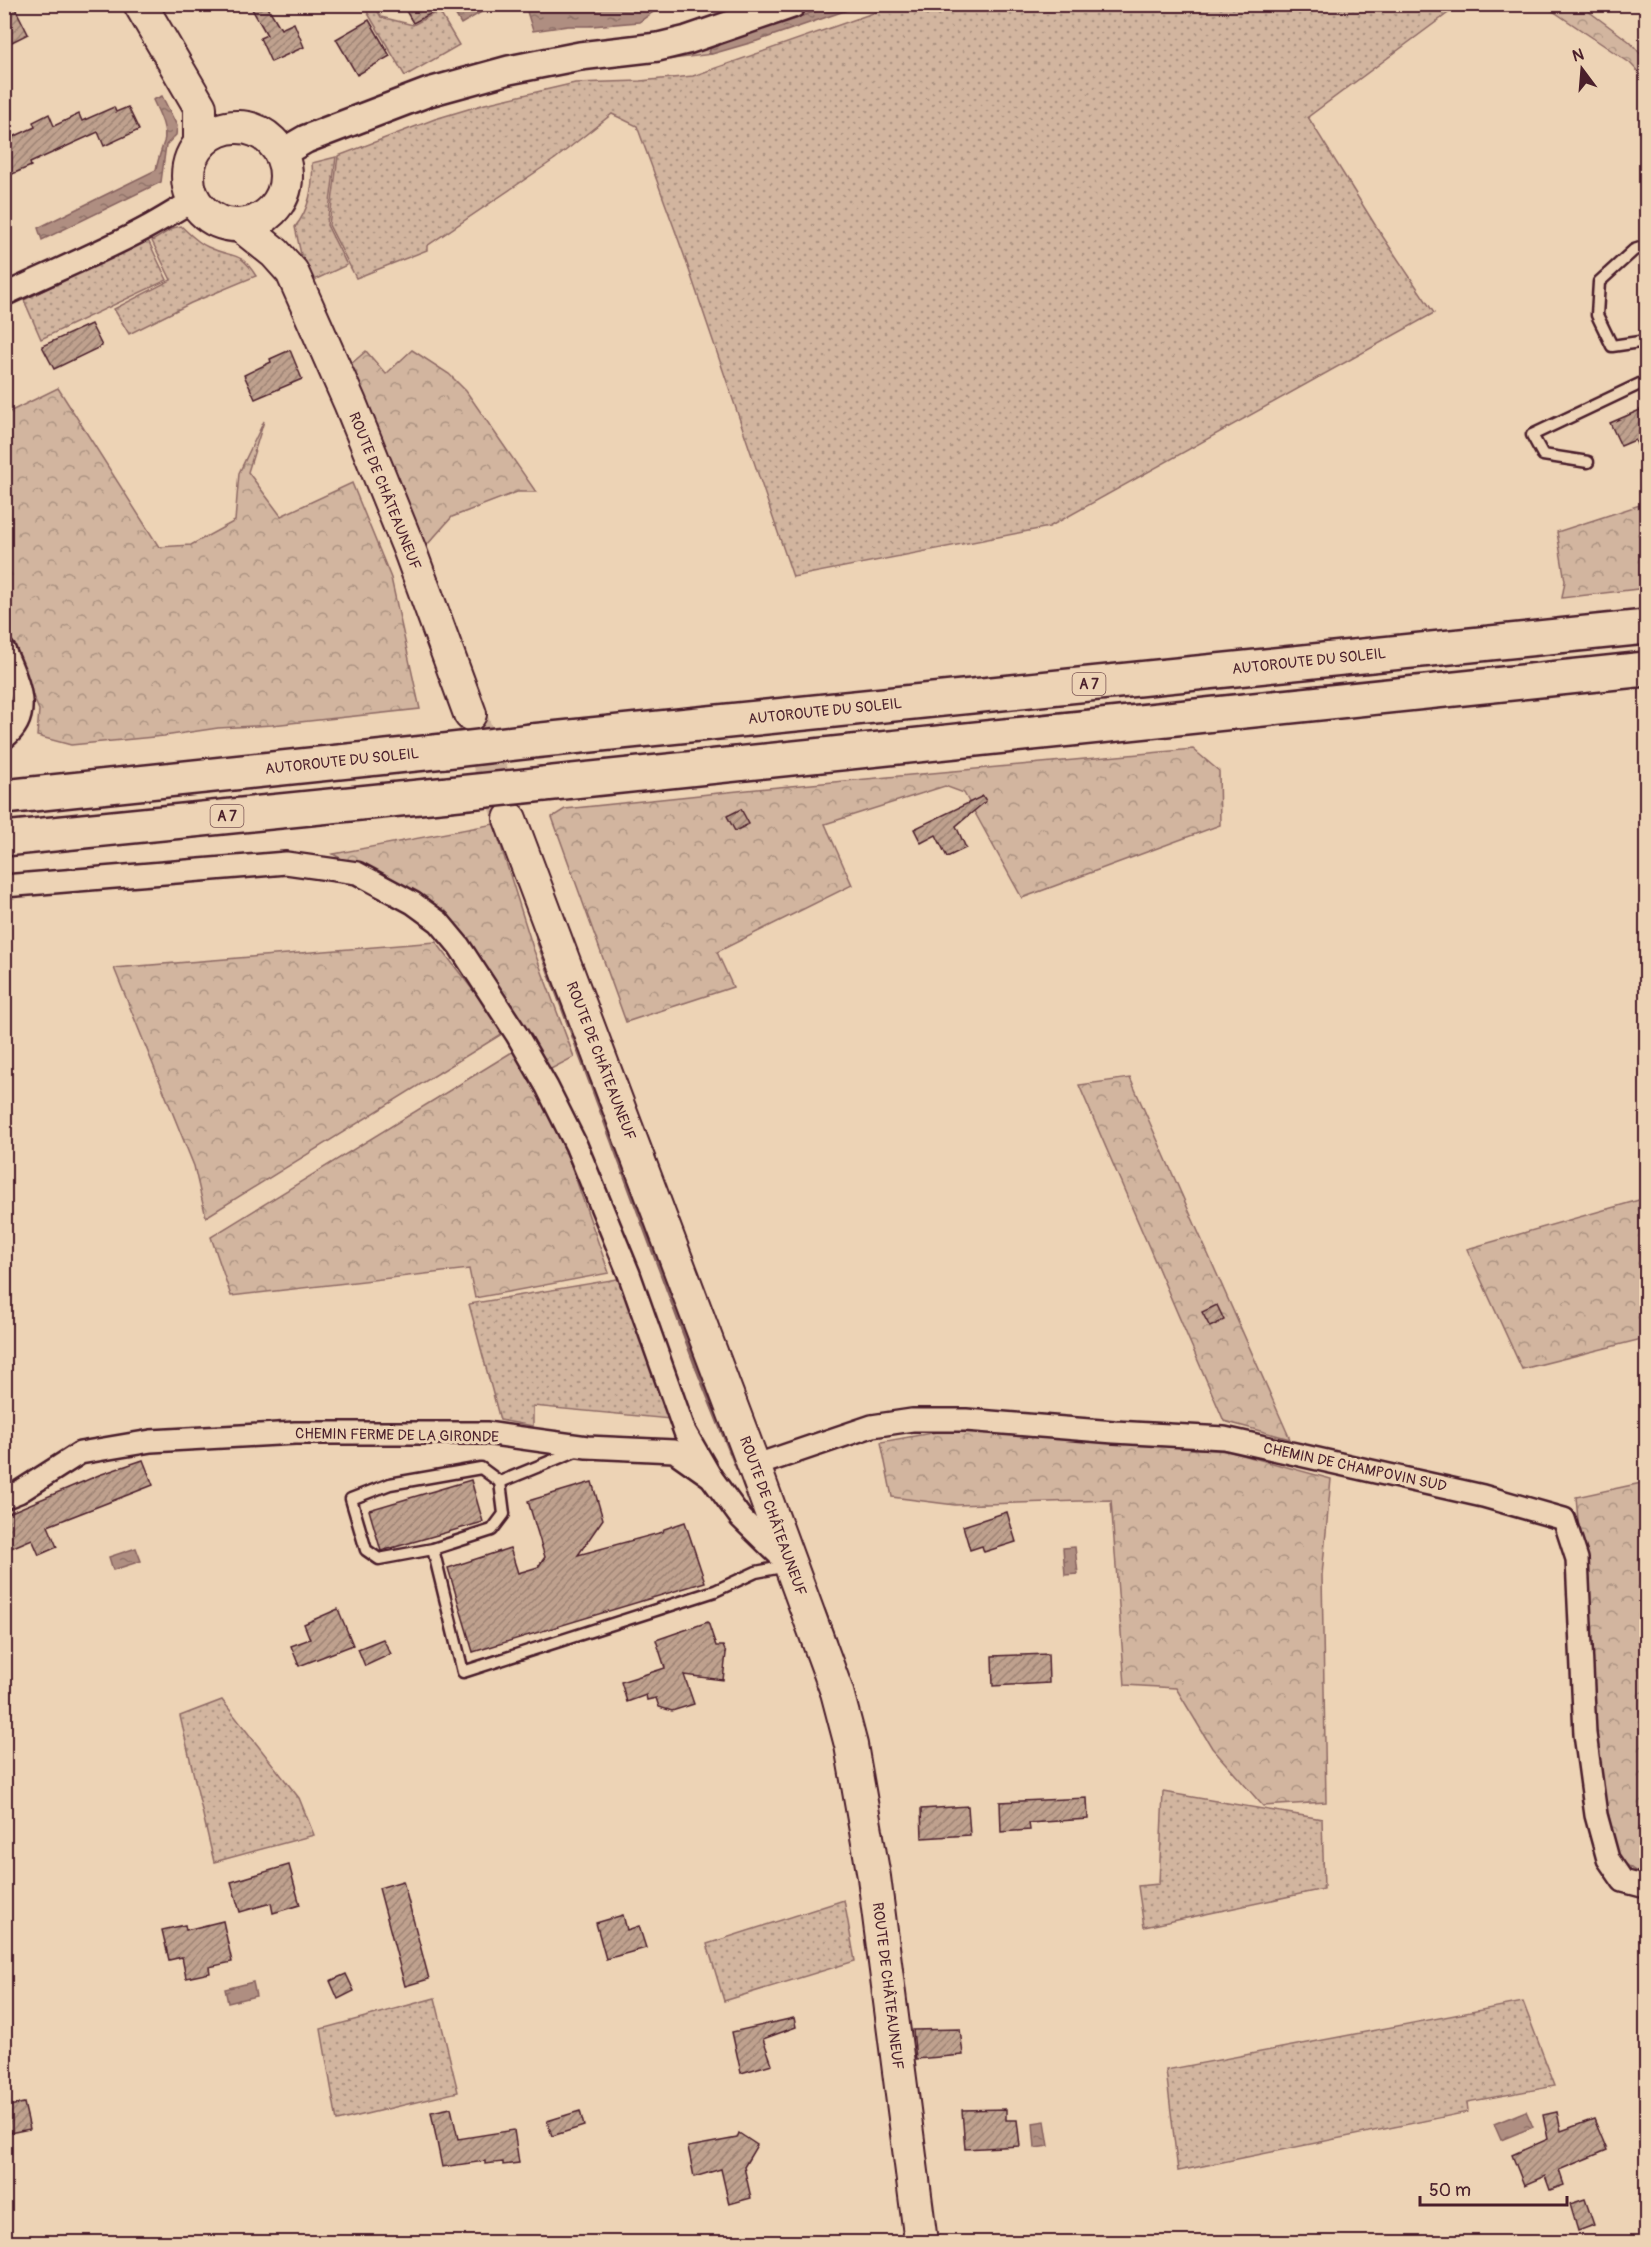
<svg xmlns="http://www.w3.org/2000/svg" width="1651" height="2247" viewBox="0 0 1651 2247" font-family="Pangolin,sans-serif">
<style>
.grass{fill:url(#grass-dots);stroke:#8e6a65;stroke-width:1.5}
.forest{fill:url(#forest-crowns);stroke:#8e6a65;stroke-width:1.5}
.water{fill:url(#water-ripples);stroke:#87625f;stroke-width:1.5}
.lines{fill:none;stroke-linecap:round;stroke-linejoin:round}
.stream{stroke:#87625f;stroke-width:6}
.building{fill:url(#building-hatch);stroke:#4a1f2b;stroke-width:1.5}
.secondary-tunnel{stroke:#ccaf99;stroke-width:32;stroke-dasharray:32 16;stroke-linecap:butt}
.service-casing{stroke:#4a1f2b;stroke-width:15}
.minor-casing{stroke:#4a1f2b;stroke-width:26}
.tertiary-casing{stroke:#4a1f2b;stroke-width:32}
.secondary-casing{stroke:#4a1f2b;stroke-width:36}
.motorway-casing{stroke:#4a1f2b;stroke-width:38}
.service{stroke:#edd3b5;stroke-width:10}
.minor{stroke:#edd3b5;stroke-width:21}
.tertiary{stroke:#edd3b5;stroke-width:27}
.secondary{stroke:#edd3b5;stroke-width:32}
.motorway{stroke:#edd3b5;stroke-width:33}
.motorway-bridge-casing{stroke:#4a1f2b;stroke-width:38;stroke-linecap:butt}
.motorway-bridge{stroke:#edd3b5;stroke-width:33}
.labels{text-anchor:middle;stroke-width:6;stroke-linejoin:round;paint-order:stroke}
.shield{fill:#edd3b5;stroke:#7b5554;stroke-width:1.5}
.shield-label{font-size:14px;font-weight:bold;fill:#4a1f2b}
.street-label{font-size:15px;fill:#4a1f2b;stroke:#edd3b5}
</style>
<defs>
<pattern id="grass-dots" width="8" height="8" patternUnits="userSpaceOnUse" patternTransform="scale(1.5)"><rect width="8" height="8" fill="#d2b59f"/><path d="M2 2h.1M6 6h.1" fill="none" stroke="#ac9382" stroke-width="1.8" stroke-linecap="round"/></pattern>
<pattern id="forest-crowns" width="20" height="18" patternUnits="userSpaceOnUse" patternTransform="scale(1.5)"><rect width="20" height="18" fill="#d2b59f"/><path d="M2 6a3 3 0 1 1 6 0M12 15a3 3 0 1 1 6 0" fill="none" stroke="#ac9382"/></pattern>
<pattern id="water-ripples" width="26" height="14" patternUnits="userSpaceOnUse" patternTransform="scale(1.5)"><rect width="26" height="14" fill="#af8e81"/><path d="M2 4q2-2 4 0t4 0M15 11q2-2 4 0t4 0" fill="none" stroke="#90736a"/></pattern>
<pattern id="building-hatch" width="6" height="6" patternUnits="userSpaceOnUse" patternTransform="scale(1.5)"><rect width="6" height="6" fill="#bfa18e"/><path d="M-1 1l2-2M0 6l6-6M5 7l2-2" fill="none" stroke="#9d8374"/></pattern>
</defs>
<rect width="100%" height="100%" fill="#edd3b5"/>
<filter id="ink" filterUnits="userSpaceOnUse"><feTurbulence type="fractalNoise" baseFrequency=".0167" numOctaves="2"/><feDisplacementMap in="SourceGraphic" scale="12" xChannelSelector="R" yChannelSelector="G"/><feConvolveMatrix kernelMatrix="1 2 1 2 8 2 1 2 1" color-interpolation-filters="sRGB"/></filter>
<g filter="url(#ink)">
<g class="grass">
<polygon points="899,4 1459,5 1308,117 1377,228 1434,313 1049,527 793,577 684,255 637,126 612,114 555,159 427,246 427,250 356,278 329,225 338,156 435,119 485,104 575,83 640,81 693,76"/>
<polygon points="363,5 374,5 381,17 413,25 439,11 459,45 405,76"/>
<polygon points="822,5 837,5 711,47 709,53 712,54 673,59 672,54 704,46"/>
<path d="M 336,157 L 327,225 L 347,265 L 314,280 L 304,268 L 295,227 C 309,210 314,186 312,163 Z"/>
<path d="M 299,168 C 307,180 301,199 294,211 L 288,214 Z"/>
<path d="M 189,220 L 201,223 L 222,233 L 238,236 L 240,244 C 219,242 204,235 189,220 Z"/>
<path d="M 181,226 C 190,234 197,242 208,247 C 233,259 239,249 256,276 L 191,303 L 129,334 L 114,309 L 171,280 L 152,241 L 173,228 Z"/>
<polygon points="147,238 167,280 41,339 24,300"/>
<polygon points="623,1278 670,1419 533,1406 533,1426 500,1420 469,1304"/>
<polygon points="222,1700 299,1798 314,1835 214,1862 180,1716"/>
<polygon points="1163,1792 1322,1819 1324,1889 1144,1927 1138,1886 1159,1884"/>
<polygon points="844,1900 855,1961 724,2001 707,1944"/>
<polygon points="435,1998 458,2092 337,2121 321,2029"/>
<polygon points="1523,2002 1555,2086 1467,2102 1468,2112 1178,2171 1166,2070"/>
</g>
<g class="forest">
<polygon points="1544,5 1580,5 1630,42 1646,60 1646,80 1630,63"/>
<polygon points="412,350 449,374 466,391 536,492 517,492 452,517 426,546 351,364 366,351 386,374"/>
<polygon points="58,388 159,547 191,545 235,521 239,473 264,421 248,472 281,516 352,483 391,578 420,709 272,725 218,728 164,736 71,745 37,736 39,710 5,631 5,414"/>
<polygon points="1646,503 1646,588 1562,598 1565,581 1557,532"/>
<polygon points="1193,749 1219,771 1220,825 1022,898 964,793 945,786 825,824 852,885 717,952 733,987 626,1022 552,817 565,809 757,789"/>
<polygon points="494,824 533,948 574,1057 549,1070 461,931 443,913 385,884 333,854"/>
<polygon points="436,942 505,1032 206,1217 194,1166 114,968"/>
<polygon points="517,1049 567,1154 609,1273 475,1298 469,1269 231,1296 211,1237"/>
<polygon points="1130,1078 1290,1439 1224,1421 1079,1085"/>
<polygon points="1646,1198 1646,1338 1522,1369 1467,1249"/>
<polygon points="948,1430 1228,1451 1331,1479 1322,1575 1326,1802 1263,1806 1212,1748 1176,1688 1125,1685 1111,1500 955,1505 892,1497 881,1442"/>
<polygon points="1646,1482 1646,1879 1618,1858 1601,1780 1576,1497"/>
</g>
<g class="water">
<polygon points="652,4 656,10 639,22 592,26 568,26 533,31 525,5"/>
<polygon points="837,4 862,5 757,41 712,54 709,53 711,47"/>
<polygon points="466,5 482,5 485,10 461,24 454,12"/>
<path d="M 162,96 L 177,126 L 176,135 L 166,145 L 161,182 L 42,240 L 38,228 L 156,170 C 158,159 161,151 164,142 C 168,129 158,111 153,100 Z"/>
<polygon points="1075,1547 1078,1574 1065,1575 1063,1548"/>
<polygon points="136,1548 141,1561 113,1570 109,1557"/>
<polygon points="253,1982 256,1996 228,2003 225,1989"/>
<polygon points="1526,2111 1533,2127 1501,2140 1494,2124"/>
<polygon points="1045,2121 1049,2146 1035,2148 1033,2123"/>
</g>
<g class="lines">
<g class="stream">
<polyline points="538,939 697,1366 738,1468"/>
<polyline points="823,1610 834,1640"/>
</g>
</g>
<g class="building">
<polygon points="4,4 13,4 28,34 4,46"/>
<polygon points="249,4 266,4 281,29 294,23 304,47 271,62 260,38 267,35"/>
<polygon points="402,4 449,4 413,23"/>
<polygon points="369,20 390,56 357,75 336,39"/>
<polygon points="114,107 116,112 128,107 139,130 104,146 98,132 30,163 31,166 10,175 4,164 4,141 35,127 33,122 49,114 54,126 79,114 82,121"/>
<polygon points="91,324 102,346 54,369 42,346"/>
<polygon points="290,350 302,379 255,399 244,375 271,362 270,359"/>
<polygon points="1647,407 1647,466 1635,440 1621,446 1610,423"/>
<polygon points="983,796 986,801 956,826 966,848 947,857 936,835 921,843 914,829"/>
<polygon points="741,809 749,824 735,831 727,816"/>
<polygon points="1217,1305 1224,1320 1210,1327 1202,1312"/>
<polygon points="143,1460 153,1485 48,1526 57,1547 39,1555 32,1539 4,1551 4,1515 99,1475"/>
<polygon points="471,1480 483,1522 381,1551 369,1510"/>
<polygon points="592,1482 603,1519 578,1555 663,1532 664,1529 685,1522 705,1582 473,1652 448,1568 510,1548 518,1573 538,1567 545,1557 528,1501"/>
<polygon points="1007,1512 1016,1542 984,1552 982,1546 970,1550 963,1526"/>
<polygon points="338,1609 353,1645 299,1666 291,1646 310,1639 304,1624"/>
<polygon points="708,1622 716,1646 723,1646 726,1653 723,1680 684,1675 694,1704 672,1711 659,1707 656,1698 647,1700 646,1695 627,1702 621,1682 665,1668 656,1640"/>
<polygon points="383,1639 391,1654 365,1666 358,1649"/>
<polygon points="1048,1654 1049,1683 993,1686 992,1656"/>
<polygon points="1087,1798 1088,1819 1029,1823 1030,1830 1001,1832 1000,1802"/>
<polygon points="968,1806 970,1835 922,1838 921,1809"/>
<polygon points="289,1865 300,1905 273,1913 271,1903 240,1912 231,1882"/>
<polygon points="403,1881 429,1979 405,1986 379,1888"/>
<polygon points="623,1915 627,1930 639,1926 646,1948 606,1959 596,1923"/>
<polygon points="223,1921 232,1962 209,1967 210,1973 186,1978 182,1957 169,1960 162,1930 185,1925 186,1930"/>
<polygon points="346,1974 354,1991 338,1999 330,1981"/>
<polygon points="794,2018 796,2027 763,2039 772,2064 741,2073 732,2032"/>
<polygon points="960,2029 963,2055 916,2059 913,2030"/>
<polygon points="24,2103 30,2129 4,2134 4,2107"/>
<polygon points="451,2108 458,2139 514,2130 519,2163 503,2165 503,2162 485,2164 485,2161 442,2167 431,2112"/>
<polygon points="1006,2109 1006,2120 1017,2120 1020,2146 965,2149 962,2110"/>
<polygon points="580,2111 584,2126 552,2136 547,2121"/>
<polygon points="1557,2112 1561,2131 1594,2119 1607,2150 1559,2170 1564,2185 1550,2190 1545,2176 1524,2185 1512,2155 1548,2139 1543,2115"/>
<polygon points="739,2133 757,2145 744,2167 751,2198 729,2204 721,2169 694,2177 688,2147 737,2138"/>
<polygon points="1585,2199 1594,2225 1578,2231 1570,2204"/>
</g>
<g class="lines">
<polyline class="secondary-tunnel" points="470,714 507,812"/>
<g class="service-casing">
<g id="service">
<polyline points="1646,246 1634,250 1599,282 1597,315 1612,346 1646,341"/>
<polyline points="1588,462 1543,455 1532,435 1646,381"/>
<polyline points="500,1482 578,1450"/>
<polyline points="433,1549 492,1530 504,1514 500,1482 481,1468 390,1484 351,1499 366,1550 379,1559 433,1549 463,1672 715,1591 756,1572 787,1566"/>
</g>
</g>
<g class="minor-casing">
<g id="minor">
<path d="M 4,295 C 52,272 100,253 146,228 C 163,219 178,209 194,200"/>
<path d="M 4,650 C 17,680 35,715 4,738"/>
<polyline points="4,886 286,863 357,873 413,903 439,922 459,946 517,1035 547,1087 576,1145 629,1274 685,1432 711,1477"/>
<polyline points="754,1466 872,1426 912,1420 966,1420 1114,1432 1224,1438 1483,1496 1564,1519 1577,1559 1585,1734 1596,1815 1608,1859 1623,1881 1646,1887"/>
<polyline points="4,1498 19,1492 80,1453 151,1441 295,1433 486,1433 587,1447 674,1451 711,1477 741,1518 785,1561"/>
</g>
</g>
<g class="tertiary-casing">
<polyline id="tertiary" points="280,154 306,139 429,92 509,70 580,56 658,47 687,40 792,4"/>
</g>
<g class="secondary-casing">
<g id="secondary">
<polyline points="140,4 200,107 200,144"/>
<circle cx="237" cy="176" r="49"/>
<polyline points="240,225 275,253 292,272 350,403 410,551 470,714"/>
<polyline points="510,819 754,1466 837,1692 851,1745 874,1877 921,2242"/>
</g>
</g>
<g class="motorway-casing">
<g id="motorway">
<polyline points="532,741 1646,627"/>
<polyline points="544,784 1646,669"/>
<polyline points="4,797 444,751"/>
<polyline points="4,839 449,794"/>
</g>
</g>
<use href="#service" class="service"/>
<use href="#minor" class="minor"/>
<use href="#tertiary" class="tertiary"/>
<use href="#secondary" class="secondary"/>
<use href="#motorway" class="motorway"/>
<g class="motorway-bridge-casing">
<g id="motorway-bridge">
<polyline points="444,751 532,741"/>
<polyline points="449,794 544,784"/>
</g>
</g>
<use href="#motorway-bridge" class="motorway-bridge"/>
</g>
</g>
<g class="labels">
<g class="shield">
<rect x="1072.5" y="673" width="33" height="22" rx="4.5"/>
<rect x="210.5" y="805" width="33" height="22" rx="4.5"/>
</g>
<g class="shield-label">
<text x="1089" y="689">A 7</text>
<text x="227" y="821">A 7</text>
</g>
<g class="street-label">
<text transform="translate(385 491) rotate(68)" y="5">ROUTE DE CHÂTEAUNEUF</text>
<text transform="translate(1309 661) rotate(-6)" y="5">AUTOROUTE DU SOLEIL</text>
<text transform="translate(825 711) rotate(-6)" y="5">AUTOROUTE DU SOLEIL</text>
<text transform="translate(342 761) rotate(-6)" y="5">AUTOROUTE DU SOLEIL</text>
<text transform="translate(601 1061) rotate(69)" y="5">ROUTE DE CHÂTEAUNEUF</text>
<text transform="translate(397 1435) rotate(1)" y="5">CHEMIN FERME DE LA GIRONDE</text>
<text transform="translate(1355 1467) rotate(12)" y="5">CHEMIN DE CHAMPOVIN SUD</text>
<text transform="translate(773 1516) rotate(70)" y="5">ROUTE DE CHÂTEAUNEUF</text>
<text transform="translate(888 1986) rotate(83)" y="5">ROUTE DE CHÂTEAUNEUF</text>
</g>
</g>
<rect width="1651" height="2247" fill="none" stroke="#edd3b5" stroke-width="24"/>
<rect x="12" y="12" width="1627" height="2223" fill="none" stroke="#4a1f2b" stroke-width="2" filter="url(#ink)"/>
<g transform="translate(1582 69) rotate(344)" stroke="#edd3b5" stroke-width="4.5" paint-order="stroke">
<path d="M0-4.5L10 22L0 15L-10 22Z" fill="#4a1f2b"/>
<text y="-9" font-size="16" font-weight="bold" text-anchor="middle" fill="#4a1f2b">N</text>
</g>
<path d="M1420 2196v9h147v-9" fill="none" stroke="#4a1f2b" stroke-width="3"/>
<text x="1429" y="2196" font-size="18" fill="#4a1f2b" stroke="#edd3b5" stroke-width="4.5" paint-order="stroke">50 m</text>
</svg>
